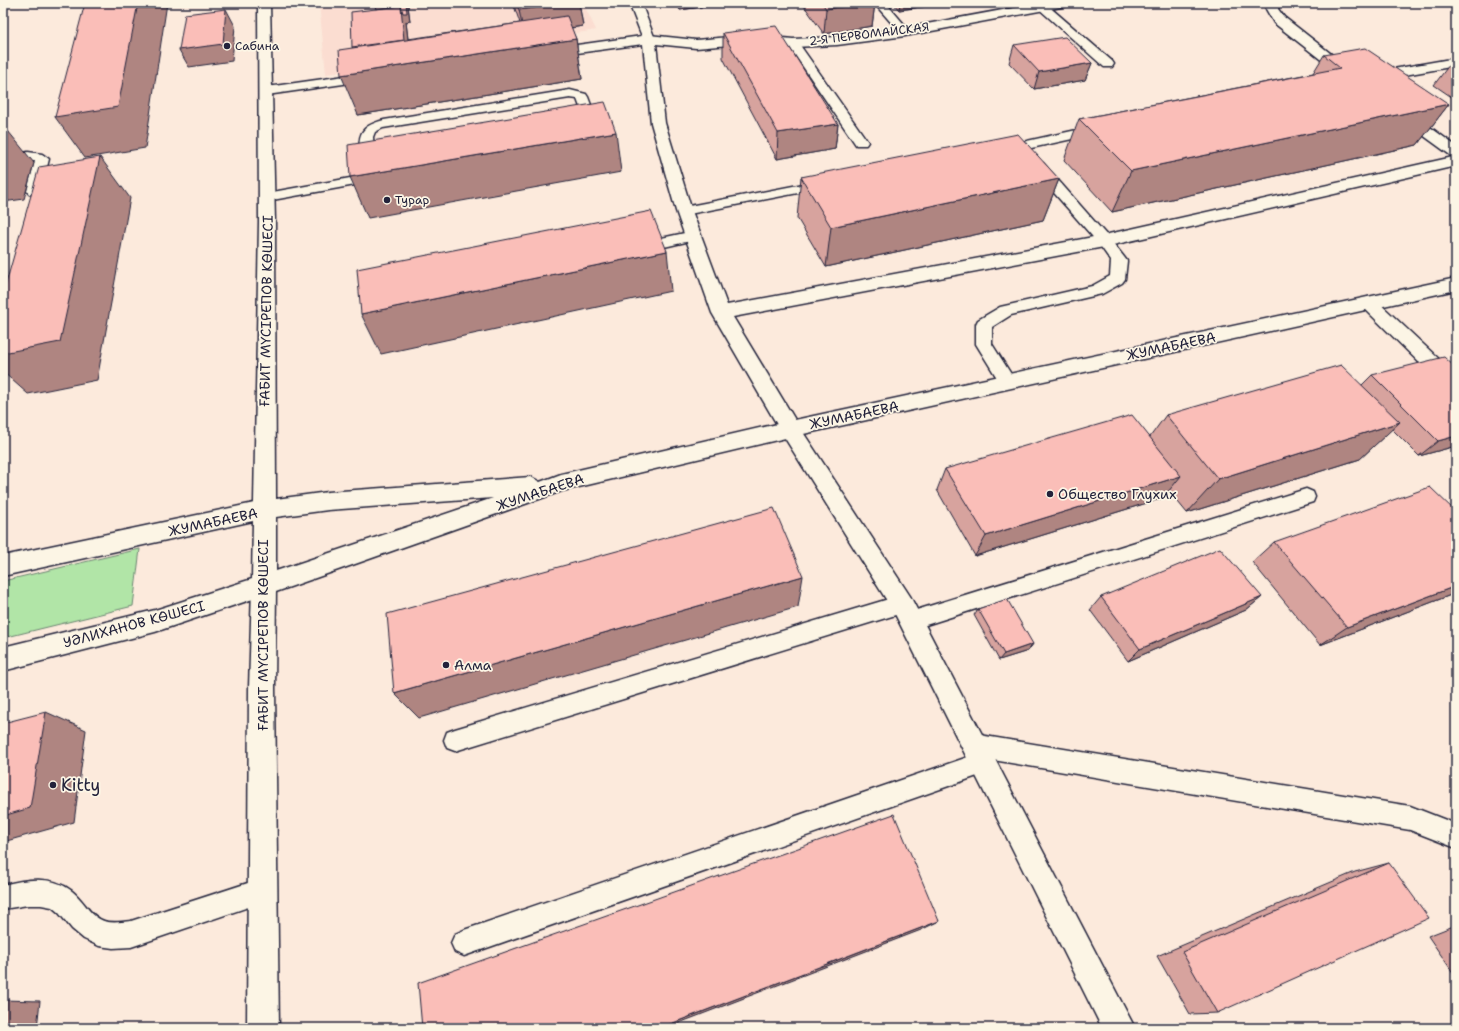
<svg xmlns="http://www.w3.org/2000/svg" width="1459" height="1031" viewBox="0 0 1459 1031" font-family="'Shantell Sans',sans-serif">
<style>
.built{fill:#fbddd1}
.green{fill:#b1e5a7;stroke:#6a8471}
.lines{fill:none;stroke-linecap:round;stroke-linejoin:round}
.service-casing{stroke:#22223b;stroke-width:3}
.minor-casing{stroke:#22223b;stroke-width:3}
.tertiary-casing{stroke:#22223b;stroke-width:3}
.secondary-casing{stroke:#22223b;stroke-width:3}
.service{fill:#fcf5e5;fill-rule:evenodd}
.minor{fill:#fcf5e5;fill-rule:evenodd}
.tertiary{fill:#fcf5e5;fill-rule:evenodd}
.secondary{fill:#fcf5e5;fill-rule:evenodd}
.wall{fill:#d7a39e;stroke:#22223b}
.shaded-wall{fill:#af8581;stroke:#22223b}
.building{fill:#fabeb8;stroke:#22223b}
.poi-dot{fill:#22223b;stroke:#fcf5e5;stroke-width:1.5}
.labels{text-anchor:middle;stroke-width:3.5;stroke-linejoin:round;paint-order:stroke}
.far-street-label{font-size:12px;fill:#22223b;stroke:#fcf5e5}
.far-poi-label{font-size:12px;fill:#22223b;stroke:#fcf5e5;text-anchor:start}
.street-label{font-size:14px;fill:#22223b;stroke:#fcf5e5}
.poi-label{font-size:14px;fill:#22223b;stroke:#fcf5e5;text-anchor:start}
.near-poi-label{font-size:17px;fill:#22223b;stroke:#fcf5e5;text-anchor:start}
</style>
<rect width="100%" height="100%" fill="#fceadc"/>
<filter id="ink" filterUnits="userSpaceOnUse"><feTurbulence type="fractalNoise" baseFrequency=".025" numOctaves="2"/><feDisplacementMap in="SourceGraphic" scale="8" xChannelSelector="R" yChannelSelector="G"/><feConvolveMatrix kernelMatrix="1 2 1 2 8 2 1 2 1" color-interpolation-filters="sRGB"/></filter>
<g filter="url(#ink)">
<polygon class="built" points="319,3 583,3 596,30 326,74"/>
<polygon class="green" points="140,549 133,606 3,638 3,581"/>
<g class="lines">
<g class="service-casing">
<g id="service">
<polygon points="629,3 641,3 655,39 653,41 645,41 643,39"/>
<polygon points="874,3 886,3 909,30 911,32 909,34 901,34"/>
<polygon points="1043,3 1046,4 1112,61 1114,64 1112,67 1104,67 1038,8 1036,6 1038,4"/>
<polygon points="793,40 797,41 868,142 866,145 856,145 854,142 787,43 789,41"/>
<polygon points="1456,58 1456,66 1376,80 1372,79 1370,76 1372,73 1376,72"/>
<path d="M 570,90 L 586,94 L 588,97 L 600,129 L 599,132 L 589,132 L 577,99 L 570,98 L 383,128 L 375,132 L 373,137 L 375,167 L 373,170 L 363,170 L 361,167 C 360,140 353,128 384,120 Z"/>
<polygon points="1099,125 1104,126 1105,129 1104,132 1004,154 999,153 997,150 999,147 1004,146"/>
<polygon points="28,152 42,154 49,159 41,191 39,194 34,195 29,194 27,191 35,161 22,161 3,165 3,157"/>
<polygon points="1038,162 1043,163 1109,238 1124,257 1127,261 1125,279 1122,283 1102,294 1011,315 992,327 992,344 1016,382 1014,386 1008,388 1002,386 976,344 976,324 978,320 1000,307 1092,286 1110,276 1111,261 1099,244 1033,169 1031,166 1033,163"/>
<polygon points="378,173 383,174 385,177 383,180 267,201 262,200 260,197 262,194 267,193"/>
<polygon points="824,180 829,181 831,184 829,187 684,215 679,214 677,211 679,208 684,207"/>
<polygon points="694,231 699,233 701,236 699,239 638,253 633,251 631,248 633,245 638,243"/>
<polygon points="1306,489 1313,492 1315,497 1313,502 910,630 903,628 900,621 903,614 910,612"/>
<polygon points="902,595 909,598 912,604 909,610 902,613 455,751 447,748 444,740 447,732 455,729"/>
<polygon points="973,734 1410,806 1456,824 1456,848 1410,830 993,760 994,763 991,771 983,774 464,956 455,952 451,943 455,934 464,930 971,756 965,753 962,745 965,737"/>
<path d="M 263,878 L 272,881 L 275,890 L 272,899 L 131,947 L 113,948 L 99,946 L 84,939 L 72,929 L 59,913 L 52,907 L 41,905 L 28,905 L 3,909 L 3,885 C 26,879 52,875 72,891 C 77,895 81,900 85,905 C 99,924 108,924 131,921 Z"/>
</g>
</g>
<g class="minor-casing">
<g id="minor">
<polygon points="1040,3 1067,3 1066,6 1061,7 905,36 837,45 793,47 752,43 696,48 656,44 665,123 692,211 727,305 1104,235 1453,157 1398,117 1396,114 1398,111 1403,110 1408,111 1456,146 1456,166 1104,247 733,317 797,423 910,596 1135,1028 1102,1028 894,612 783,435 712,313 676,211 651,123 643,44 548,57 543,56 541,53 543,50 548,49 649,35 696,40 752,35 793,39 837,37 905,28"/>
<polygon points="1268,3 1280,3 1278,9 1284,17 1353,71 1355,74 1353,77 1348,78 1343,77 1274,23 1266,9"/>
<polygon points="373,72 378,73 380,76 378,79 267,95 262,94 260,91 262,88 267,87"/>
<polygon points="1369,297 1375,299 1456,375 1456,394 1449,392 1363,307 1360,303 1363,299"/>
</g>
</g>
<g class="tertiary-casing">
<polygon id="tertiary" points="264,577 272,580 276,587 275,688 279,1028 247,1028 249,688 252,587 256,580"/>
</g>
<g class="secondary-casing">
<path id="secondary" d="M 258,3 L 270,3 L 275,222 L 276,499 L 328,492 L 531,477 L 540,482 L 561,474 L 790,421 L 1456,278 L 1456,290 L 790,437 L 562,491 L 273,593 L 264,597 L 262,596 L 155,632 L 3,671 L 3,647 L 155,610 L 252,579 L 253,521 L 3,576 L 3,556 L 254,503 L 259,222 ZM 493,498 L 276,571 L 276,517 L 328,510 Z"/>
</g>
<use href="#service" class="service"/>
<use href="#minor" class="minor"/>
<use href="#tertiary" class="tertiary"/>
<use href="#secondary" class="secondary"/>
</g>
<g class="wall">
<polygon points="375,3 407,3 408,6 410,21 406,22 408,39 520,23 513,3 579,3 583,26 571,28 576,39 582,79 358,115 376,9"/>
<polygon points="676,3 721,3 721,4 680,10"/>
<polygon points="802,3 875,3 872,26 824,34"/>
<polygon points="893,3 950,3 899,10"/>
<polygon points="723,33 838,124 835,149 777,159 723,58"/>
<polygon points="1014,45 1092,63 1085,80 1034,89 1009,63"/>
<polygon points="1324,55 1449,104 1417,145 1112,212 1064,160 1079,119 1313,73"/>
<polygon points="1456,56 1456,100 1434,85"/>
<polygon points="801,177 1059,179 1043,220 826,267 797,218"/>
<polygon points="1372,375 1456,446 1419,456 1392,429 1360,459 1187,513 1169,491 1163,498 975,556 937,490 945,469 1150,437 1166,415 1362,385"/>
<polygon points="1274,542 1456,593 1320,645 1252,562"/>
<polygon points="1101,597 1262,597 1246,610 1128,661 1090,610"/>
<polygon points="978,609 1033,644 1028,651 999,660 974,615"/>
<polygon points="1389,863 1217,1013 1190,1014 1157,956 1355,872"/>
<polygon points="1456,925 1456,977 1428,936"/>
</g>
<g class="shaded-wall">
<polygon points="138,3 167,3 145,148 85,158 55,117"/>
<polygon points="406,3 407,3 408,6 410,21 406,22 410,57 358,64 352,47 401,6"/>
<polygon points="568,3 579,3 583,26 524,35 519,10"/>
<polygon points="679,3 721,3 721,4 680,10"/>
<polygon points="867,3 875,3 872,26 824,34 826,9"/>
<polygon points="900,3 950,3 899,10"/>
<polygon points="226,9 235,26 232,61 189,67 179,50"/>
<polygon points="576,39 582,79 358,115 341,75"/>
<polygon points="1092,63 1085,80 1034,89 1039,72"/>
<polygon points="1449,104 1417,145 1112,212 1131,171"/>
<polygon points="838,124 835,149 777,159 778,133"/>
<polygon points="8,131 34,163 24,199 3,202 3,149"/>
<polygon points="616,132 621,172 368,218 350,177"/>
<polygon points="100,157 130,198 97,380 28,394 3,372 3,353"/>
<polygon points="1059,179 1043,220 826,267 831,227"/>
<polygon points="667,251 671,291 381,354 361,314"/>
<polygon points="1400,422 1360,459 1187,513 1218,479"/>
<polygon points="1456,436 1456,446 1419,456 1438,441"/>
<polygon points="1181,476 1163,498 975,556 986,536"/>
<polygon points="803,576 798,607 419,718 394,693"/>
<polygon points="1456,586 1456,593 1320,645 1347,627"/>
<polygon points="1262,597 1246,610 1128,661 1140,649"/>
<polygon points="1033,644 1028,651 999,660 1004,654"/>
<polygon points="46,712 86,730 74,822 3,842 3,816"/>
<polygon points="939,921 921,930 666,1028 660,1028"/>
<polygon points="3,1000 40,1001 37,1028 3,1028"/>
</g>
<g class="building">
<polygon points="85,3 138,3 118,107 55,117"/>
<polygon points="375,3 406,3 407,13 403,13 401,6 376,9"/>
<polygon points="516,3 568,3 519,10"/>
<polygon points="822,3 867,3 826,9"/>
<polygon points="401,6 404,40 352,47 351,12"/>
<polygon points="226,9 223,44 179,50 185,14"/>
<polygon points="567,16 576,39 341,75 339,50"/>
<polygon points="776,26 838,124 778,133 723,33"/>
<polygon points="1065,37 1092,63 1039,72 1014,45"/>
<polygon points="1365,48 1449,104 1131,171 1079,119 1340,68 1324,55"/>
<polygon points="605,102 616,132 350,177 348,145"/>
<polygon points="8,131 3,149 3,132"/>
<polygon points="1018,134 1059,179 831,227 801,177"/>
<polygon points="100,157 60,342 3,353 3,294 39,167"/>
<polygon points="651,211 667,251 361,314 357,269"/>
<polygon points="1444,357 1456,368 1456,436 1438,441 1372,375"/>
<polygon points="1341,365 1400,422 1218,479 1166,415"/>
<polygon points="1132,415 1181,476 986,536 945,469"/>
<polygon points="1430,487 1456,512 1456,586 1347,627 1274,542"/>
<polygon points="774,508 803,576 394,693 387,614"/>
<polygon points="1220,548 1262,597 1140,649 1101,597"/>
<polygon points="1007,599 1033,644 1004,654 978,609"/>
<polygon points="46,712 30,808 3,816 3,723"/>
<polygon points="894,814 939,921 660,1028 422,1028 418,983"/>
<polygon points="1389,863 1429,918 1217,1013 1182,952"/>
</g>
</g>
<g class="poi-dot">
<circle cx="227" cy="46" r="4"/>
<circle cx="387" cy="200" r="4"/>
<circle cx="1050" cy="494" r="4"/>
<circle cx="446" cy="665" r="4"/>
<circle cx="53" cy="785" r="4"/>
</g>
<g class="labels">
<g class="far-street-label">
<text transform="translate(869 34) rotate(-7)" y="4">2-Я ПЕРВОМАЙСКАЯ</text>
</g>
<g class="far-poi-label">
<text x="235" y="50">Сабина</text>
<text x="395" y="204">Турар</text>
</g>
<g class="street-label">
<text transform="translate(266 311) rotate(-89)" y="5">ҒАБИТ МҮСІРЕПОВ КӨШЕСІ</text>
<text transform="translate(1171 346) rotate(-12)" y="5">ЖУМАБАЕВА</text>
<text transform="translate(854 415) rotate(-12)" y="5">ЖУМАБАЕВА</text>
<text transform="translate(540 492) rotate(-18)" y="5">ЖУМАБАЕВА</text>
<text transform="translate(213 522) rotate(-12)" y="5">ЖУМАБАЕВА</text>
<text transform="translate(134 624) rotate(-15)" y="5">УӘЛИХАНОВ КӨШЕСІ</text>
<text transform="translate(263 635) rotate(-90)" y="5">ҒАБИТ МҮСІРЕПОВ КӨШЕСІ</text>
</g>
<g class="poi-label">
<text x="1058" y="499">Общество Глухих</text>
<text x="454" y="670">Алма</text>
</g>
<g class="near-poi-label">
<text x="61" y="791">Kitty</text>
</g>
</g>
<rect width="1459" height="1031" fill="none" stroke="#fcf5e5" stroke-width="16"/>
<rect x="8" y="8" width="1443" height="1015" fill="none" stroke="#22223b" stroke-width="1.5" filter="url(#ink)"/>
</svg>
